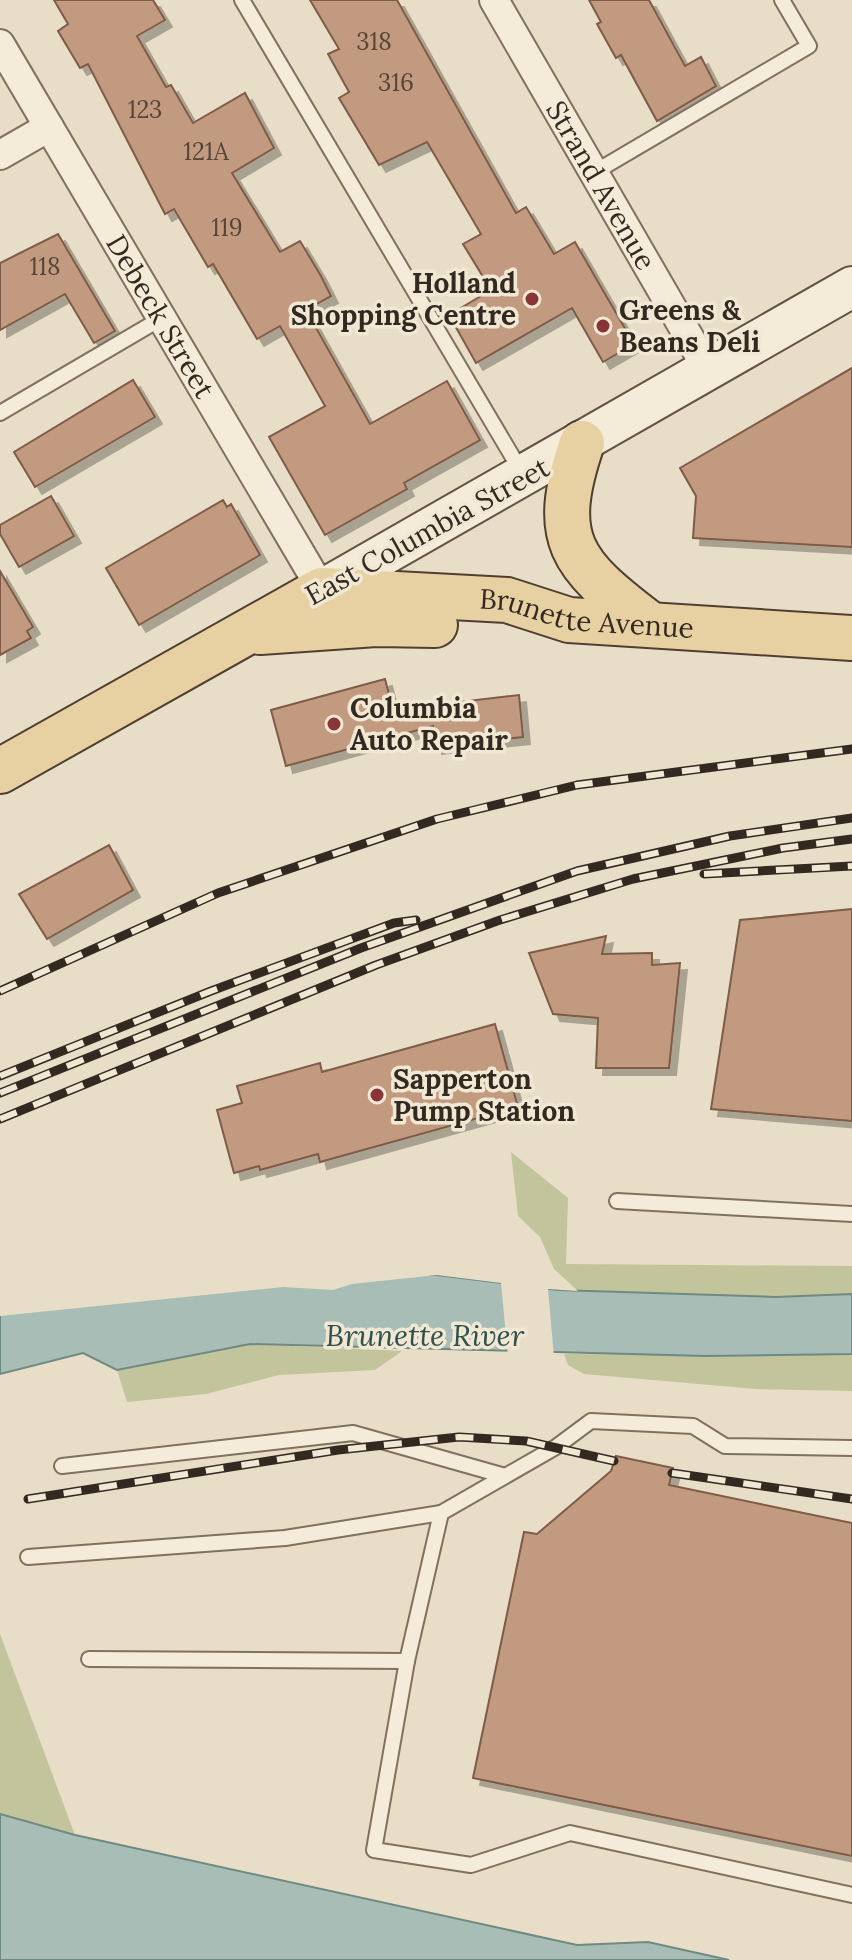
<svg xmlns="http://www.w3.org/2000/svg" width="852" height="1960" viewBox="0 0 852 1960" font-family="Lora,serif">
<style>
.green{fill:#c2c59b}
.water{fill:#a7bdb6;stroke:#6f8a82;stroke-width:2}
.pier{fill:#e8ddc6}
.building{fill:#c29a80;stroke:#7e5b47;stroke-width:2;filter:url(#shadow)}
.lines{fill:none;stroke-linecap:round;stroke-linejoin:round}
.lane-casing{stroke:#82705e;stroke-width:18}
.street-casing{stroke:#82705e;stroke-width:32}
.secondary-casing{stroke:#635141;stroke-width:44}
.primary-casing{stroke:#503f31;stroke-width:48}
.lane{stroke:#f4ebd8;stroke-width:14}
.street{stroke:#f4ebd8;stroke-width:28}
.secondary{stroke:#f4ebd8;stroke-width:40}
.primary{stroke:#e7d0a2;stroke-width:44}
.rail-casing{stroke:#342920;stroke-width:9}
.rail{stroke:#f1e8d4;stroke-width:6;stroke-dasharray:18;stroke-linecap:butt}
.poi-dot{fill:#893538;stroke:#f1e8d4;stroke-width:3}
.labels{text-anchor:middle;stroke-width:7;stroke-linejoin:round;paint-order:stroke}
.number-label{font-size:24px;fill:#584538}
.street-label{font-size:28px;fill:#342920;stroke:#f1e8d4}
.poi-label{font-size:28px;font-weight:bold;fill:#342920;stroke:#f1e8d4;text-anchor:start}
.water-label{font-size:30px;font-style:italic;fill:#31514e;stroke:#f1e8d4}
</style>
<defs>
<filter id="shadow"><feDropShadow dx="7" dy="7" stdDeviation="0" flood-color="#0004"/></filter>
</defs>
<rect width="100%" height="100%" fill="#e8ddc6"/>
<g class="green">
<polygon points="511,1152 568,1198 566,1264 852,1266 852,1294 776,1297 578,1291 554,1269 540,1237 518,1216"/>
<polygon points="250,1344 402,1351 375,1370 279,1375 206,1394 127,1402 117,1370"/>
<polygon points="564,1354 852,1354 852,1391 756,1389 584,1374 568,1365"/>
<polygon points="0,1634 75,1835 0,1814"/>
</g>
<g class="water">
<polygon points="370,1275 437,1275 558,1290 776,1297 852,1294 852,1354 705,1356 250,1344 117,1370 83,1353 0,1374 0,1300"/>
<polygon points="0,1814 75,1835 577,1945 648,1942 729,1960 0,1960"/>
</g>
<polygon class="pier" points="319,1256 371,1271 438,1271 571,1286 578,1291 548,1289 554,1357 508,1357 501,1283 437,1275 352,1284 333,1290 283,1287 0,1316 0,1296 103,1275 164,1282"/>
<g class="building">
<polygon points="54,0 153,0 165,20 137,36 166,87 171,85 193,123 245,93 274,148 232,173 280,252 300,241 321,276 331,296 306,310 370,424 447,381 480,440 404,483 407,489 325,535 269,437 325,406 280,326 257,339 213,264 208,267 174,209 165,214 88,64 80,68 58,31 68,24"/>
<polygon points="310,0 397,0 516,213 526,207 554,254 575,242 634,344 603,362 572,308 476,363 449,315 491,290 463,244 481,234 427,142 379,165 339,98 349,92 328,54 339,49"/>
<polygon points="589,0 649,0 685,66 701,57 716,86 657,121 621,55 616,58 597,24 601,22"/>
<polygon points="58,234 115,331 94,343 65,294 0,330 0,263"/>
<polygon points="852,368 852,547 693,538 696,496 680,468"/>
<polygon points="133,380 155,417 35,487 14,452"/>
<polygon points="51,496 74,536 19,567 0,534 0,525"/>
<polygon points="223,500 227,507 231,504 260,555 139,625 106,568"/>
<polygon points="0,571 33,627 27,631 31,638 0,655"/>
<polygon points="385,679 393,710 519,695 523,737 435,747 433,726 286,766 271,710"/>
<polygon points="109,845 133,890 47,939 19,894"/>
<polygon points="852,909 852,1121 711,1109 740,920"/>
<polygon points="606,936 602,954 652,953 652,965 680,963 669,1068 596,1068 598,1018 553,1014 529,953"/>
<polygon points="495,1024 518,1107 320,1162 318,1154 260,1170 259,1166 234,1173 217,1110 242,1103 237,1086 320,1063 322,1072"/>
<polygon points="616,1456 673,1468 669,1485 852,1523 852,1856 473,1778 524,1532 537,1534 611,1471"/>
</g>
<g class="lines">
<g class="lane-casing">
<g id="lane">
<polyline points="242,0 521,471"/>
<polyline points="595,172 809,46 782,0"/>
<polyline points="0,413 162,318"/>
<polyline points="617,1201 852,1214"/>
<polyline points="852,1448 725,1446 693,1426 591,1421 556,1447 441,1513 407,1661 374,1850 471,1865 570,1833 852,1895"/>
<polyline points="62,1466 353,1433 505,1476"/>
<polyline points="28,1557 285,1538 441,1513"/>
<polyline points="89,1659 407,1661"/>
</g>
</g>
<g class="street-casing">
<g id="street">
<path id="s1" d="M 494,0 L 708,370"/>
<path id="s2" d="M 0,44 L 322,590"/>
<polyline points="0,155 49,127"/>
</g>
</g>
<g class="secondary-casing">
<polyline id="secondary" points="322,590 852,287"/>
</g>
<g class="primary-casing">
<g id="primary">
<path d="M 582,443 C 549,540 571,564 647,622"/>
<polyline points="260,632 376,624 435,625"/>
<path id="s3" d="M 0,771 L 322,590 L 507,600 L 569,620 L 852,638"/>
</g>
</g>
<use href="#lane" class="lane"/>
<use href="#street" class="street"/>
<use href="#secondary" class="secondary"/>
<use href="#primary" class="primary"/>
<g class="rail-casing">
<g id="rail">
<polyline points="704,874 852,866"/>
<polyline points="0,991 218,893 437,819 577,785 852,749"/>
<polyline points="0,1076 211,991 394,923 416,920"/>
<polyline points="0,1093 361,948 577,871 730,836 852,818"/>
<polyline points="0,1119 376,965 500,920 633,879 783,848 852,839"/>
<polyline points="672,1473 852,1499"/>
<polyline points="28,1499 338,1450 459,1437 526,1441 614,1461"/>
</g>
</g>
<use href="#rail" class="rail"/>
</g>
<g class="poi-dot">
<circle cx="532" cy="299" r="8"/>
<circle cx="603" cy="326" r="8"/>
<circle cx="334" cy="724" r="8"/>
<circle cx="377" cy="1095" r="8"/>
</g>
<g class="labels">
<g class="number-label">
<text x="374" y="50">318</text>
<text x="396" y="91">316</text>
<text x="145" y="118">123</text>
<text x="206" y="160">121A</text>
<text x="227" y="236">119</text>
<text x="45" y="275">118</text>
</g>
<g class="street-label">
<text dy="10" stroke="none"><textPath href="#s1" startOffset="214">Strand Avenue</textPath></text>
<text dy="10" stroke="none"><textPath href="#s2" startOffset="316">Debeck Street</textPath></text>
<text transform="translate(427 531) rotate(-29)" y="10">East Columbia Street</text>
<text dy="10" stroke="none"><textPath href="#s3" startOffset="636">Brunette Avenue</textPath></text>
</g>
<g class="poi-label">
<text x="516" y="293" text-anchor="end">Holland<tspan x="516" dy="32">Shopping Centre</tspan></text>
<text x="619" y="320">Greens &amp;<tspan x="619" dy="32">Beans Deli</tspan></text>
<text x="350" y="718">Columbia<tspan x="350" dy="32">Auto Repair</tspan></text>
<text x="393" y="1089">Sapperton<tspan x="393" dy="32">Pump Station</tspan></text>
</g>
<g class="water-label">
<text x="425" y="1346">Brunette River</text>
</g>
</g>
</svg>
